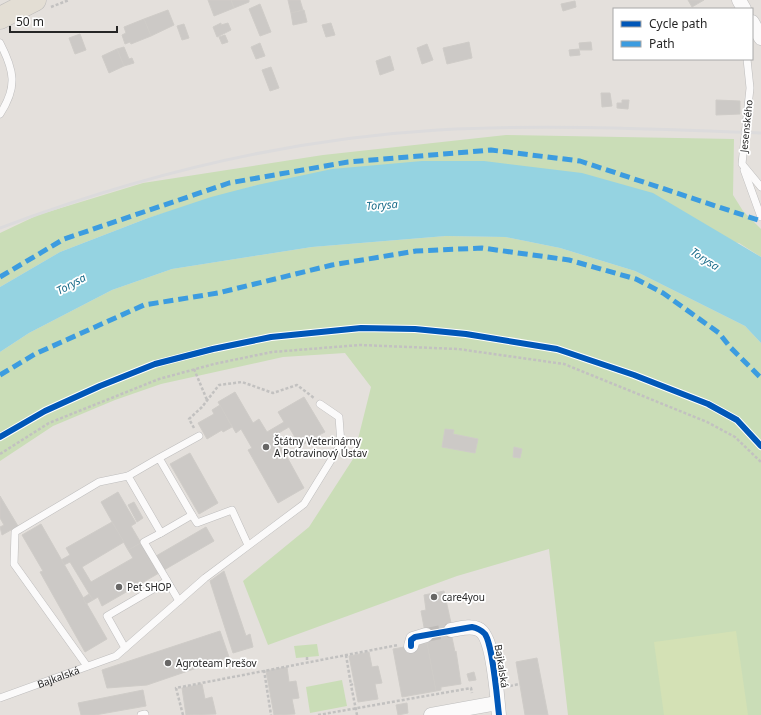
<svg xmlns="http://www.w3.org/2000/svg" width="761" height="715" viewBox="0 0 761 715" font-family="'Noto Sans',sans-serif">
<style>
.green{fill:#caddb7}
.pitch{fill:#d4e1b5}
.water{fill:#95d3e1}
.building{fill:#ccc9c6;stroke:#cfccc8}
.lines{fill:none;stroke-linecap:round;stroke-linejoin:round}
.minor-tunnel{stroke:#bebbb8;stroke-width:14;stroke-dasharray:14 7;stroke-linecap:butt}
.service-casing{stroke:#bebdbd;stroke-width:8}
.minor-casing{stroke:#bebdbd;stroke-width:15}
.primary-casing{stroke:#bebcbb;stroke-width:23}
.path{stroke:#c2c1c0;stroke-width:2.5;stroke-dasharray:3 2;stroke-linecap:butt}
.service{stroke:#fbfafa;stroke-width:7}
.minor{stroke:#fbfafa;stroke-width:14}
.primary{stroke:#e3ded4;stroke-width:22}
.rail{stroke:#dcdbdc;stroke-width:3}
.quiet{stroke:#3c9ce0;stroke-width:5;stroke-dasharray:10 5;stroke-linecap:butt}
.cycleway-casing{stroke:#fff;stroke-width:8}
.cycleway{stroke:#0057b8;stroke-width:6}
.poi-dot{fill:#686766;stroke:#fff;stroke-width:1.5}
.labels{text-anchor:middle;stroke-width:3.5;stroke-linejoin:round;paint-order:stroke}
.street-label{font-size:10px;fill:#262626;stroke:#fff}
.poi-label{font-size:10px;fill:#262626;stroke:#fff;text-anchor:start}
.water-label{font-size:11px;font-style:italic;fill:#186b89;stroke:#fff}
</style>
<rect width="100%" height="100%" fill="#e4e0dc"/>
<g class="green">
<polygon points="506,135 734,139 733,195 743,211 761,229 761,257 739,243 257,185 148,218 60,252 0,287 0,233 38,215 143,183 323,155"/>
<polygon points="446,236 505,237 560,248 635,271 745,326 761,343 761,715 568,715 549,549 457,576 268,645 243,581 309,527 353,459 371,387 345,353 283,357 161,384 115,400 53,426 0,461 0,352 29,333 112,290 172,269 312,247"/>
<polygon points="317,644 319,656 296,658 294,646"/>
<polygon points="342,680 347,706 310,713 306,687"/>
</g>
<polygon class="pitch" points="736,631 748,715 664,715 654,642"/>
<polygon class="water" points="422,161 484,161 582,173 653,193 761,257 761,343 745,326 635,271 560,248 505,237 446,236 312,247 172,269 112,290 29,333 0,352 0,287 60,252 148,218 211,197 257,185 332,169"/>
<g class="building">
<polygon points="208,0 231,0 234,8 214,16"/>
<polygon points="231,0 249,0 249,2 234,8"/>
<polygon points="288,0 300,0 303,10 291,13"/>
<polygon points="688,0 704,0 692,7"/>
<polygon points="575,1 576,7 563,11 561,4"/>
<polygon points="260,4 271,32 260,36 249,9"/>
<polygon points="168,10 174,25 151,36 144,19"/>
<polygon points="304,10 307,22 293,25 291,13"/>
<polygon points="144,19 151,36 131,44 130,42 125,44 122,35 126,33 124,27"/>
<polygon points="221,23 221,25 228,23 231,30 217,37 213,27"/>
<polygon points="331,23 335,35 326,37 322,25"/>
<polygon points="184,24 189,38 182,40 177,26"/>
<polygon points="80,34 86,50 75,54 69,38"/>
<polygon points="225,35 228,42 222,44 219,37"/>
<polygon points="469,42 472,58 447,64 443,48"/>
<polygon points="591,42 592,50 580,50 579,43"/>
<polygon points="260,43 265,56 256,59 251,47"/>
<polygon points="427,44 433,60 422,64 417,48"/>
<polygon points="124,47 129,59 132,58 134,63 124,66 117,49"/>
<polygon points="117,49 124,66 109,73 102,56"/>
<polygon points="579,49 580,55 570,56 569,50"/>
<polygon points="390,56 394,70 380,75 376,61"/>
<polygon points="271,67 279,88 270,91 262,70"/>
<polygon points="601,93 610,93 612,106 602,107"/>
<polygon points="622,100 629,100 628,109 617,108 617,103 622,103"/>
<polygon points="716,100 740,101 740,114 716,115"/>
<polygon points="235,392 253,423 259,419 267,432 284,422 278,412 304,397 325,432 319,435 316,443 313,444 306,443 300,446 289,427 275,435 304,488 278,503 248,450 252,448 241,429 236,433 218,402"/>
<polygon points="220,405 232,427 223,432 222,430 207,439 198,423 214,414 212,410"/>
<polygon points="445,429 454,430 453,434 478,439 475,453 442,447"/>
<polygon points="514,447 522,449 520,458 513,457"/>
<polygon points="190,453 218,503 199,514 170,464"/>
<polygon points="118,492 136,523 131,526 141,543 128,550 101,502"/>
<polygon points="0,496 18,526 2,535 0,527 4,525 0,518"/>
<polygon points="134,502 143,518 137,522 128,505"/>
<polygon points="112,522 124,542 82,567 91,582 133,558 128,550 141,543 159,573 102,606 98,597 93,600 70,562 64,565 61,560 70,555 66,548"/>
<polygon points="41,524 107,639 85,652 40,572 43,571 22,535"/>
<polygon points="206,527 214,541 164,570 156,556"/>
<polygon points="224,571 246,636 250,634 253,647 233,653 210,581"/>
<polygon points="444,591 451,623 449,623 455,652 456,651 461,684 441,687 441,690 436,691 421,611 426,610 424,595"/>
<polygon points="89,594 93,600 86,604 83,598"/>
<polygon points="220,631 229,657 147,685 107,688 102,670"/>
<polygon points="427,643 436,691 402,697 393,649"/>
<polygon points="369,652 372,667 378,666 382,683 375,684 378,699 358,702 349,656"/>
<polygon points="537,658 548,715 525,715 516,662"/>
<polygon points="287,667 289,682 296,681 299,698 292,699 295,714 274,715 266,671"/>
<polygon points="474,672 476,680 469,681 467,674"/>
<polygon points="202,684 205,699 212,697 216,714 186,715 182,688"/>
<polygon points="143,690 146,706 95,715 81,715 78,703"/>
<polygon points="407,703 408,713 398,715 396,705"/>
</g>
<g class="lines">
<polyline class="minor-tunnel" points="426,635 451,630"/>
<g class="service-casing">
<g id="service">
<path d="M 0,43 C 14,70 18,87 0,114"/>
<polyline points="747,59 750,88 742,164 761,187"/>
<polyline points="744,170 761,217"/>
<polyline points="159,458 128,476 161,533 192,515 159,458 199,436"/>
<polyline points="192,515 197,523 232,510 248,545"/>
<polyline points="161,533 144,542 179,601"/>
<polyline points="125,648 107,616 167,581"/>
<polyline points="87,666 14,564 15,532 99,482 128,476"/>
<path id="s1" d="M 0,698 L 116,656 L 205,578 L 304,504 L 341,444 L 339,417 L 320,404"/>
<polyline points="141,715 145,714"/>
</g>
</g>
<g class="minor-casing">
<g id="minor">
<polyline points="739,0 744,9"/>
<polyline points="752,22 761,38"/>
<path d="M 451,630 C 459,629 470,625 478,629 C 494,635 497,698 499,715"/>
<polyline points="411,646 413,639 426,635"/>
<polyline points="431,715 497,703"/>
</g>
</g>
<g class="primary-casing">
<polyline id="primary" points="0,18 35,0"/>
</g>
<g class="path">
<polyline points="51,7 69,0"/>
<polyline points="194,369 207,400"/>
<polyline points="194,428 189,419 202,407 219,385 242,382 273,393 297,385 314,398"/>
<polyline points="0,454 49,423 159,379 214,364 272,352 360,345 458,349 564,364 707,422 735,437 761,462"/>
<polyline points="346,655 351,685"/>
<polyline points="307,657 307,662"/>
<polyline points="264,670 271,715"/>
<polyline points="353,684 351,685 357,715"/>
<polyline points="510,686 519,684"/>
<polyline points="183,715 176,688 398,645"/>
<polyline points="318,715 471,688 472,693"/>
</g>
<use href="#service" class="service"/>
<use href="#minor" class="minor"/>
<use href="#primary" class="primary"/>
<path class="rail" d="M 0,228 C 140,175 288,139 438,130 C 546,124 653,129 761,133"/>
<g class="quiet">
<polyline points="0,277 64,239 229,183 348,162 491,150 580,161 761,221"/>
<polyline points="0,375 35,354 144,305 218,293 332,265 416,251 482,248 569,260 636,279 663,293 719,333 730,347 761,378"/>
</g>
<g class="cycleway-casing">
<g id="cycleway">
<polyline points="0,437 45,411 100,386 155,364 213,349 271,337 361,328 415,329 466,334 557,349 634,375 708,404 737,420 761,446"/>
<path d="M 411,646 L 411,640 L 415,637 L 472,627 C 478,628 481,630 485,634 C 493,646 497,699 499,715"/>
</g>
</g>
<use href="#cycleway" class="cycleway"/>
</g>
<g class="poi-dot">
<circle cx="266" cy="447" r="4"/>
<circle cx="119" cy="587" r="4"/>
<circle cx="434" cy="597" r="4"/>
<circle cx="168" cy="663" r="4"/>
</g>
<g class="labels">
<g class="street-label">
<text transform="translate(746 126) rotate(-84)" y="4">Jesenského</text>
<text transform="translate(502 666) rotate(81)" y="4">Bajkalská</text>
<text dy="4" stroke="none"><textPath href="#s1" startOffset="62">Bajkalská</textPath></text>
</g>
<g class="poi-label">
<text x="274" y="445">Štátny Veterinárny<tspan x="274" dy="12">A Potravinový Ústav</tspan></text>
<text x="127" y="591">Pet SHOP</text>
<text x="442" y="601">care4you</text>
<text x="176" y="667">Agroteam Prešov</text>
</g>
<g class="water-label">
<text transform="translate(382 205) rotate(-4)" y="4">Torysa</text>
<text transform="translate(705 259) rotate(33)" y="4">Torysa</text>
<text transform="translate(71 284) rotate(-28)" y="4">Torysa</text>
</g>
</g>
<rect x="613" y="8" width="140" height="52" fill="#ffffff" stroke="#a8a8a8"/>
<rect x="621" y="21" width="20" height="6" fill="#0057b8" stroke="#a8a8a8"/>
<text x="649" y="28" font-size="12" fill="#262626">Cycle path</text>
<rect x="621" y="41" width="20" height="6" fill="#3c9ce0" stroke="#a8a8a8"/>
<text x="649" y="48" font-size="12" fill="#262626">Path</text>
<path d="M10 26v6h107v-6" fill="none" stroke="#262626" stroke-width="2"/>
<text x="16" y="26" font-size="12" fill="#262626" stroke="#ffffff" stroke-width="3" paint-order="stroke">50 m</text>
</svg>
